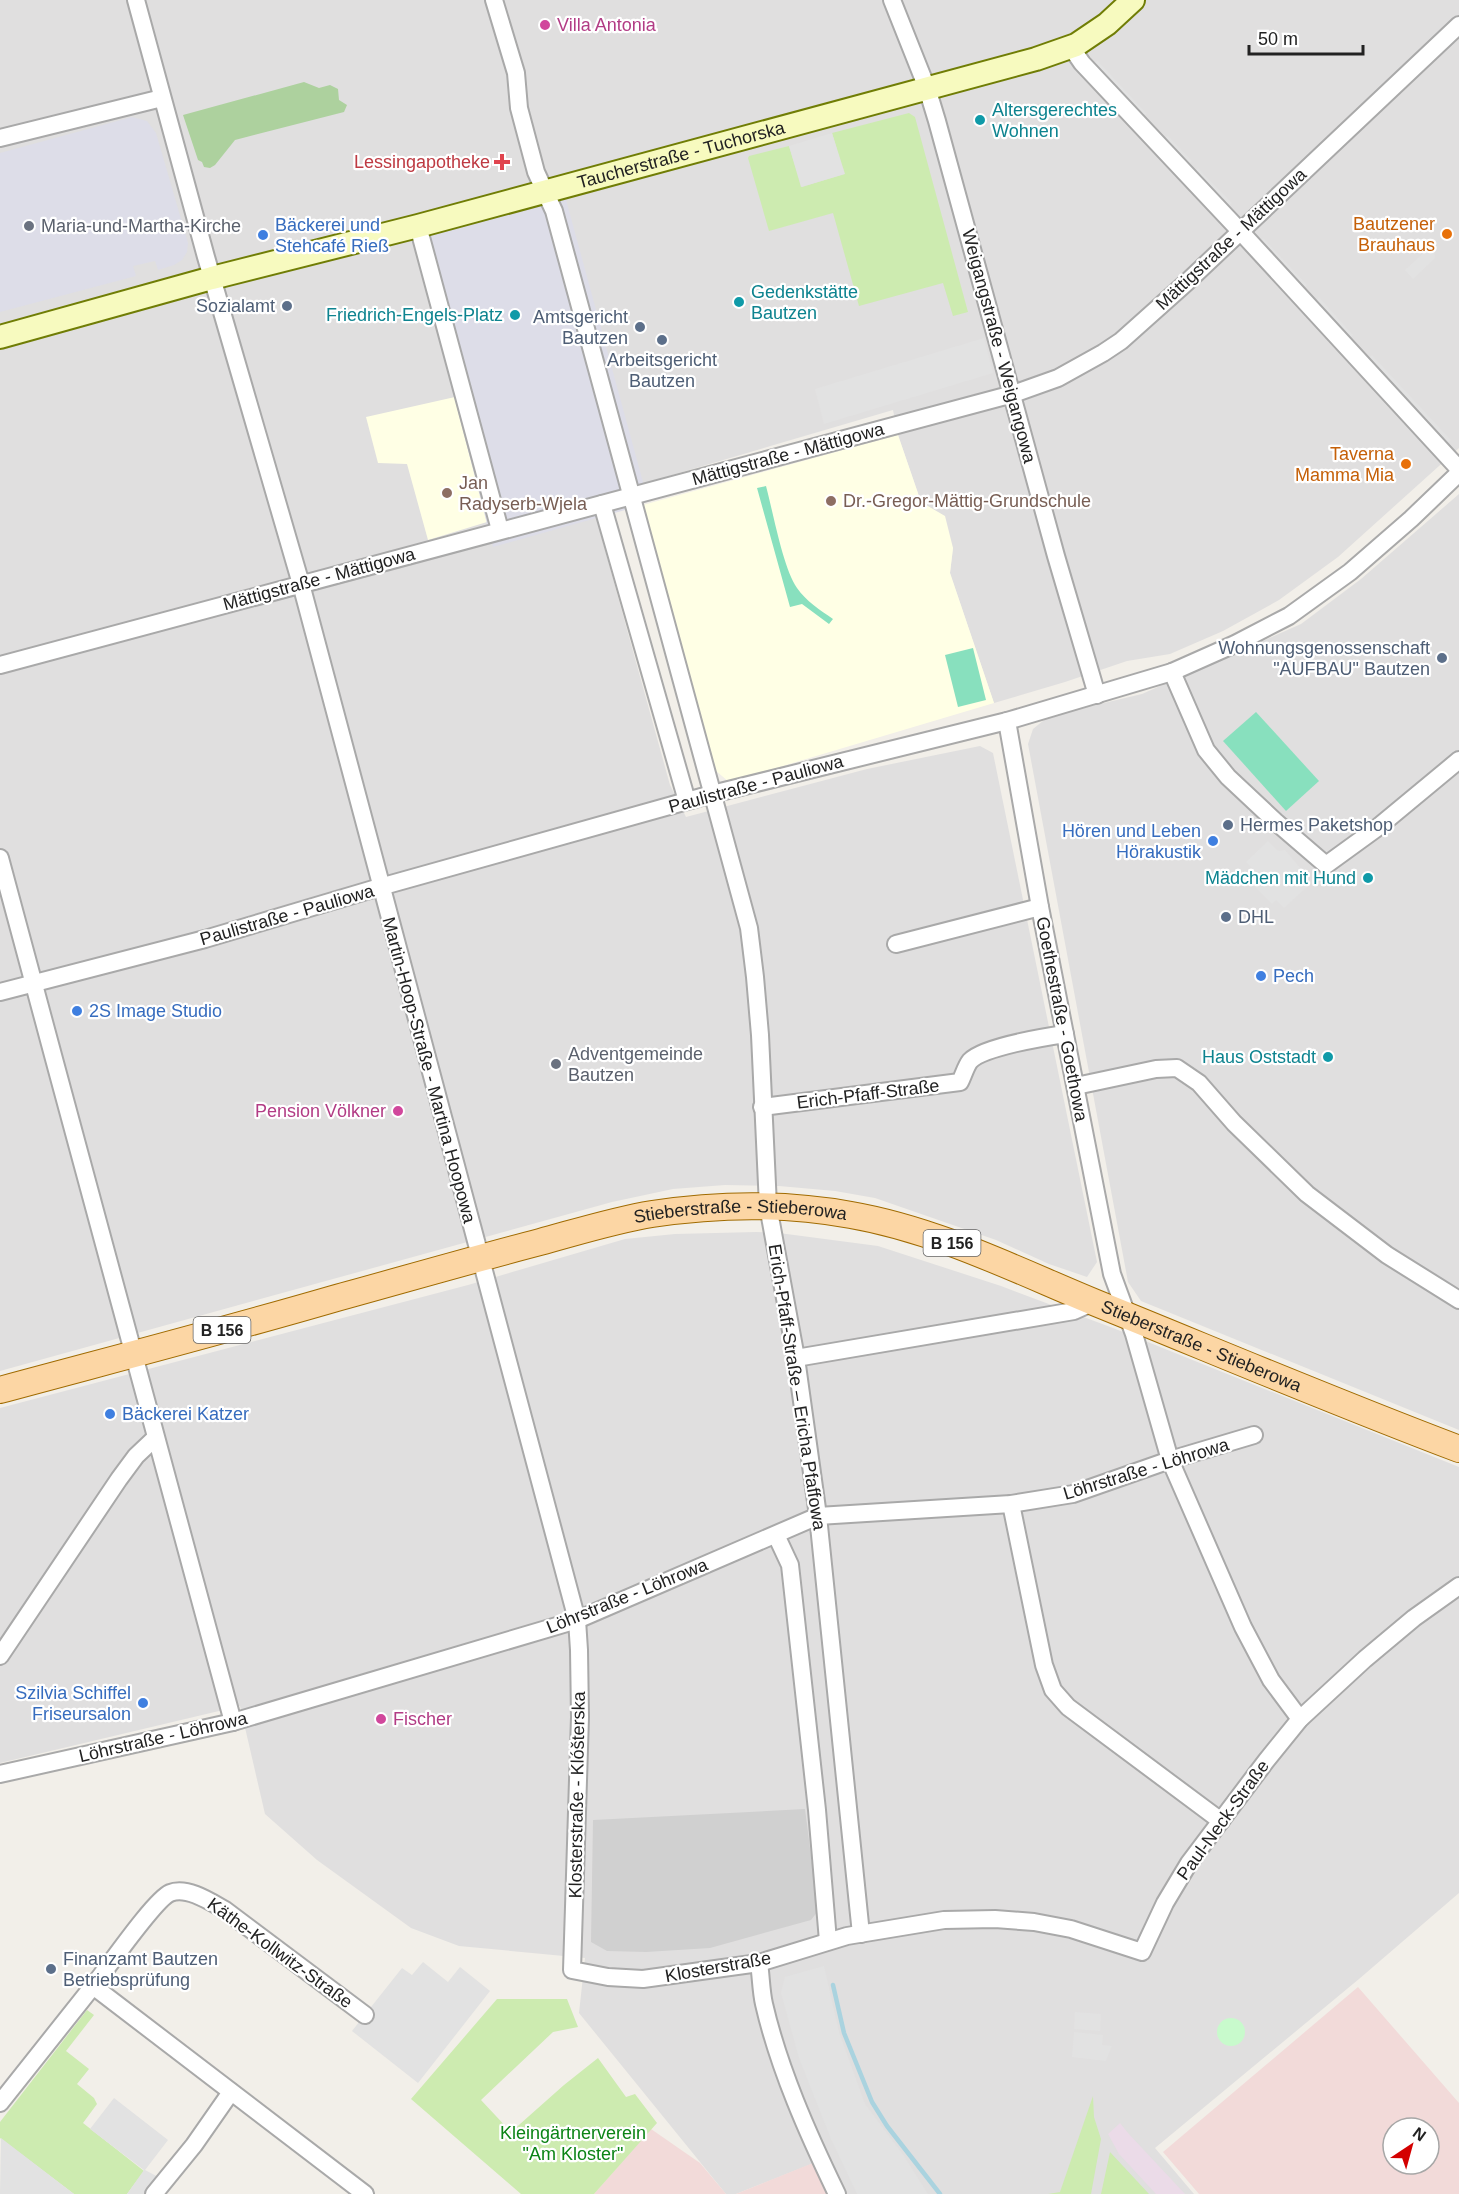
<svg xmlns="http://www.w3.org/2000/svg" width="1459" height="2194" viewBox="0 0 1459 2194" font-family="Arial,sans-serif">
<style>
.residential{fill:#e0dfdf}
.commercial{fill:#f2dad9;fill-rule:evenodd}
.industrial{fill:#ebdbe8}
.education{fill:#ffffe5}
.religious{fill:#d0d0d0}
.grass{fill:#cdebb0}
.forest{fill:#add19e}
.park{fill:#c8facc}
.pitch{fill:#88e0be}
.parking{fill:#e2e2e2}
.plaza{fill:#dddde8}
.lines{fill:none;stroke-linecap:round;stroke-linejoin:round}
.stream{stroke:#aad3df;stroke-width:4.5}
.street-casing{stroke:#a9a9a9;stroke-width:20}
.secondary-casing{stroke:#707d05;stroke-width:26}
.primary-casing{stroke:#a06b00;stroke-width:28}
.street{stroke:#fff;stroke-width:16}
.secondary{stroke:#f7fabf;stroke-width:22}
.primary{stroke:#fcd6a4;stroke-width:26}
.hotel-dot{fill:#d1479c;stroke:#fff;stroke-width:2}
.culture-dot{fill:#0f9aa8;stroke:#fff;stroke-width:2}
.health-dot{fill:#e0444e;stroke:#fff;stroke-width:2}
.worship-dot{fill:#6b7280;stroke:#fff;stroke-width:2}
.food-dot{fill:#e8710a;stroke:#fff;stroke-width:2}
.shop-dot{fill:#3f7fe0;stroke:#fff;stroke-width:2}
.service-dot{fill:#5c6f8a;stroke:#fff;stroke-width:2}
.education-dot{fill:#8d6e63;stroke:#fff;stroke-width:2}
.labels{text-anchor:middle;stroke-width:4.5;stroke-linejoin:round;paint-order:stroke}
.shield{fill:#fff;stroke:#646464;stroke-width:1.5}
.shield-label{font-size:16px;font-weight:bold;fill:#222}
.hotel-label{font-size:18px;fill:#b23c85;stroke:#fff;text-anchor:start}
.culture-label{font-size:18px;fill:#0d838f;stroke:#fff;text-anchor:end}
.street-label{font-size:18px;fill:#222;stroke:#fff}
.health-label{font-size:18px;fill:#be3a42;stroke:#fff;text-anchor:end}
.food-label{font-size:18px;fill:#c56008;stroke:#fff;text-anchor:end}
.shop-label{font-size:18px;fill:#366cbe;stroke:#fff;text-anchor:start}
.worship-label{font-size:18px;fill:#5b616d;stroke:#fff;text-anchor:start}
.service-label{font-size:18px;fill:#4e5e75;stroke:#fff;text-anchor:end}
.education-label{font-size:18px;fill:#785e54;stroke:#fff;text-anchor:start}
.park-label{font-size:18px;fill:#0c8416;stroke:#fff}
</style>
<rect width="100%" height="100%" fill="#f2efe9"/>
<g class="residential">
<polygon points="0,0 1459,0 1459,448 1338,557 1279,600 1223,631 1170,654 1127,661 1065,682 994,703 950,573 953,548 921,502 898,435 893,410 591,499 670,785 686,817 867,769 980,746 993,753 1097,1262 1087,1277 1049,1264 996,1240 875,1198 835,1191 779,1186 725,1185 673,1189 612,1202 0,1371"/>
<polygon points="1459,494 1459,1430 1141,1301 1128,1282 1028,744 1033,729 1049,716 1142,694 1301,624 1361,579"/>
<polygon points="756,1232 779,1233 878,1246 1001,1286 1113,1328 1459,1467 1459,1893 1359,1979 1155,2148 1194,2194 846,2194 829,2157 736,2194 726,2194 579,2013 585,1958 459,1946 411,1928 317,1860 265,1814 240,1706 0,1763 0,1408 468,1285 625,1239 675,1234"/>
</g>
<g class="commercial">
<path d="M 1358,1987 L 1459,2103 L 1459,2194 L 1199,2194 L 1163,2152 ZM 1393,2128 L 1429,2128 L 1429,2164 L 1393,2164 Z"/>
<polygon points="651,2129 700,2163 726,2194 594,2194"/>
<polygon points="818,2161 834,2194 736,2194"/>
</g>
<polygon class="industrial" points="1120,2123 1128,2133 1185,2194 1156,2194 1119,2154 1108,2134"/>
<g class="education">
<polygon points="455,397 487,522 428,540 407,464 378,463 366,417"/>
<polygon points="898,435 921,502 945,516 953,548 950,573 994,703 729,782 715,770 643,505"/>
</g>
<polygon class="religious" points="805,1809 818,1911 811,1920 710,1948 646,1952 607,1951 591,1942 593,1820"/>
<g class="grass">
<polygon points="909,113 915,117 968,312 953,316 943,283 859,306 833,213 769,231 748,158 749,156 789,146 802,187 844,174 832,133"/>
<polygon points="497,1999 567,1999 578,2027 553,2032 481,2100 511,2132 564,2085 598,2058 626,2097 635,2094 657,2123 594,2194 521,2194 411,2099"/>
<polygon points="87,2010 94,2015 66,2051 89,2069 77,2084 94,2098 97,2104 83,2123 144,2171 127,2194 74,2194 0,2138 0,2122"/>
<polygon points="1093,2096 1094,2117 1101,2139 1091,2194 1048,2194 1060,2192"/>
<polygon points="1110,2152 1149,2194 1101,2194"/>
</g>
<polygon class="forest" points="304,82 319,88 330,85 338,89 339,100 347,105 344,112 235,140 215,165 210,168 204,167 202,162 198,160 183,115"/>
<circle class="park" cx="1231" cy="2032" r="14"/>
<g class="pitch">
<path d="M 766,486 C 773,512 783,568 797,588 C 806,601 820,610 833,619 L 829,624 L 802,604 L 790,607 L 757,488 Z"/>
<polygon points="973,648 986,700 958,707 945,655"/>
<polygon points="1256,712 1319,781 1286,811 1223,741"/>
</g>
<g class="parking">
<polygon points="1098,61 1147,114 1140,116 1091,63"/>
<polygon points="832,133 845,174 801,187 789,146"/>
<polygon points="1168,136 1192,161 1187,165 1161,138"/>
<polygon points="1198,168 1232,203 1228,207 1194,172"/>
<polygon points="1263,238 1307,285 1302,289 1259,242"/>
<polygon points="1428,249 1434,251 1435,258 1413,279 1405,270"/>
<polygon points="1319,297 1353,335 1349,339 1315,302"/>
<polygon points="984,338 993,373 824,424 815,389"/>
<polygon points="1372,355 1451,440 1447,444 1368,358"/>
<polygon points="1268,841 1278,851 1285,850 1312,882 1284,908 1276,900 1272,904 1245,877 1253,869 1246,862"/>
<polygon points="423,1962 448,1982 460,1967 490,1991 418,2083 352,2031 402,1968 412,1975"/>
<polygon points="824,1966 839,2032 865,2104 904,2156 928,2194 857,2194 831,2139 799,2058 781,1993 785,1977"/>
<polygon points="1075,2012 1101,2014 1100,2031 1074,2029"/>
<polygon points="1074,2032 1103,2035 1102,2045 1112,2046 1106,2061 1072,2057"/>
<polygon points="114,2098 168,2140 145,2170 164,2180 154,2194 127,2194 144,2170 90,2129"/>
<polygon points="1,2138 74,2194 0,2194"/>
</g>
<g class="plaza">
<polygon points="132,117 147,121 156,133 188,243 187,252 182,260 174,265 158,270 155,261 133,266 136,276 0,312 0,153"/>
<polygon points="565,196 643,482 643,505 493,547 412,233"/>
</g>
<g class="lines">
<polyline class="stream" points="833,1985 844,2033 872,2102 887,2126 940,2194"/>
<g class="street-casing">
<g id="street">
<polyline points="136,0 206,257 301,584 577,1620 579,1650 580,1717 572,1970 608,1977 643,1979 759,1963 847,1936 944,1920 995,1919 1034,1922 1071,1929 1142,1952 1165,1903 1189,1863 1266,1761 1300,1719 1365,1659 1414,1618 1459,1586"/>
<polyline points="494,0 516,73 519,108 536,172 554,211 749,928 755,977 760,1035 768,1206 796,1358 818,1516 861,1934"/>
<polyline points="892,0 927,88 937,121 1056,556 1097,695"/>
<polyline points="1071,47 1082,63 1240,231 1459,469"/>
<polyline points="0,138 162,98"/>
<polyline points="418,226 500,530"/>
<polyline points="602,504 687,801"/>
<polyline points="0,665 1013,394 1058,378 1103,353 1121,341 1187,282 1459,25"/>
<polyline points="1172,672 1206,750 1228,777 1276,822 1326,865 1377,828 1459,760"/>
<polyline points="1007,721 1040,907 1112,1274 1134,1334 1170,1460 1243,1627 1271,1680 1300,1719"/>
<path d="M 0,858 C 78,1146 153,1435 233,1722"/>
<polyline points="896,944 1040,907"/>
<polyline points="0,992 205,939 380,887 712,794 1007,721 1172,672 1235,644 1289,616 1350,572 1411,519 1459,473"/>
<polyline points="1076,1086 1156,1069 1177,1068 1199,1083 1234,1123 1307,1194 1387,1255 1459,1300"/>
<path d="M 762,1107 L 960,1082 C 963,1076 966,1066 970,1061 C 983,1047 1045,1037 1065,1034"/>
<polyline points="796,1358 1074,1311 1094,1302"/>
<polyline points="1011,1504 1044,1665 1053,1690 1068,1707 1221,1821"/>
<polyline points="776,1535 790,1565 817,1810 828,1941"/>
<polyline points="0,1656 119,1479 136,1456 154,1439"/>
<polyline points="0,1774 233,1722 577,1620 818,1516 1011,1504 1073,1494 1170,1460 1254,1435"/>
<path d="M 759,1963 C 761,1976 761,1991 764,2004 C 779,2069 808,2134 837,2194"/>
<path d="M 93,1986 C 107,1969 154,1900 170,1893 C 187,1886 211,1902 225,1910 L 365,2015"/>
<polyline points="0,2103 93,1986 365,2194"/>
<polyline points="154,2194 194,2145 231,2092"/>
</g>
</g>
<g class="secondary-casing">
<g id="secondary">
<path id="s1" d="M 0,337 L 212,278 L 418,226 L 1036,59 L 1076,45 L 1107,24 L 1133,0"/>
</g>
</g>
<g class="primary-casing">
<g id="primary">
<path id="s2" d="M 0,1390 C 111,1360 223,1331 333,1299 C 402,1280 471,1260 540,1242 C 577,1232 615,1220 652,1214 C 718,1204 786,1203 851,1215 C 937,1230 1016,1270 1096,1303 C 1217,1352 1337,1403 1459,1449"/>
</g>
</g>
<use href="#street" class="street"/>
<use href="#secondary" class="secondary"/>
<use href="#primary" class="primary"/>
</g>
<g class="hotel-dot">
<circle cx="545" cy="25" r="6"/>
<circle cx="398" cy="1111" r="6"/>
<circle cx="381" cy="1719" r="6"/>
</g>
<g class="culture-dot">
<circle cx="980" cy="120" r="6"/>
<circle cx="739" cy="302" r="6"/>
<circle cx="515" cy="315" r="6"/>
<circle cx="1368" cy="878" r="6"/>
<circle cx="1328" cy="1057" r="6"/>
</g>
<path class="health-dot" d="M499 153h6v6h6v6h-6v6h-6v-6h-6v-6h6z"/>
<g class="worship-dot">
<circle cx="29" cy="226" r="6"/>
<circle cx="556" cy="1064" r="6"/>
</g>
<g class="food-dot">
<circle cx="1447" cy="234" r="6"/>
<circle cx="1406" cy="464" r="6"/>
</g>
<g class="shop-dot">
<circle cx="263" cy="235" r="6"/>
<circle cx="1213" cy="841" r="6"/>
<circle cx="1261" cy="976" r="6"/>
<circle cx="77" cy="1011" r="6"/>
<circle cx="110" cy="1414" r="6"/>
<circle cx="143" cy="1703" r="6"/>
</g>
<g class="service-dot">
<circle cx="287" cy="306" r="6"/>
<circle cx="640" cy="327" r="6"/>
<circle cx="662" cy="340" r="6"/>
<circle cx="1442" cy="658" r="6"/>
<circle cx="1228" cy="825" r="6"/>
<circle cx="1226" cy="917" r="6"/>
<circle cx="51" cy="1969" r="6"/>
</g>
<g class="education-dot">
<circle cx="447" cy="493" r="6"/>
<circle cx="831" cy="501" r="6"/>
</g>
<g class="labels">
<g class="shield">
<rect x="923.5" y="1230" width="57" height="26" rx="4.5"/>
<rect x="193.5" y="1317" width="57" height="26" rx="4.5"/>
</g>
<g class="shield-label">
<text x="952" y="1249">B 156</text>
<text x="222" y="1336">B 156</text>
</g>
<g class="hotel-label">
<text x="557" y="31">Villa Antonia</text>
<text x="386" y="1117" text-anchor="end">Pension Völkner</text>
<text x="393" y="1725">Fischer</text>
</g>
<g class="culture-label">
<text x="992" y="116" text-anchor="start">Altersgerechtes<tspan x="992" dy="21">Wohnen</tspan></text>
<text x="751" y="298" text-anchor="start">Gedenkstätte<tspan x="751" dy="21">Bautzen</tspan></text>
<text x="503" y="321">Friedrich-Engels-Platz</text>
<text x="1356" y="884">Mädchen mit Hund</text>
<text x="1316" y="1063">Haus Oststadt</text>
</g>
<g class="street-label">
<text dy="6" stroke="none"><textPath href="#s1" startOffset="705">Taucherstraße - Tuchorska</textPath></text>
<text transform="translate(1231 239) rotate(-43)" y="6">Mättigstraße - Mättigowa</text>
<text transform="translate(999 346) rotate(75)" y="6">Weigangstraße - Weigangowa</text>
<text transform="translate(788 454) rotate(-15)" y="6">Mättigstraße - Mättigowa</text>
<text transform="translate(319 579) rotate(-15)" y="6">Mättigstraße - Mättigowa</text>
<text transform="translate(756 784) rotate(-15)" y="6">Paulistraße - Pauliowa</text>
<text transform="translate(287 915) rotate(-16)" y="6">Paulistraße - Pauliowa</text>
<text transform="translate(1062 1019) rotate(79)" y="6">Goethestraße - Goethowa</text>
<text transform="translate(429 1070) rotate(75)" y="6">Martin-Hoop-Straße - Martina Hoopowa</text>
<text transform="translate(868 1094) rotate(-7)" y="6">Erich-Pfaff-Straße</text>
<text dy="6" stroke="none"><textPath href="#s2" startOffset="764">Stieberstraße - Stieberowa</textPath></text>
<text dy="6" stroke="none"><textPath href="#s2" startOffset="1250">Stieberstraße - Stieberowa</textPath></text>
<text transform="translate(797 1387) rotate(81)" y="6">Erich-Pfaff-Straße – Ericha Pfaffowa</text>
<text transform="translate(1146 1469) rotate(-17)" y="6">Löhrstraße - Löhrowa</text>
<text transform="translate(627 1596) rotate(-22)" y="6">Löhrstraße - Löhrowa</text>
<text transform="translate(163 1737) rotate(-13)" y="6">Löhrstraße - Löhrowa</text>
<text transform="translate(577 1795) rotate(-89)" y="6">Klosterstraße - Klóšterska</text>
<text transform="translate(1223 1820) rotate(-54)" y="6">Paul-Neck-Straße</text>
<text transform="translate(280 1953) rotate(36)" y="6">Käthe-Kollwitz-Straße</text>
<text transform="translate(718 1967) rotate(-10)" y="6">Klosterstraße</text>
</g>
<g class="health-label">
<text x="490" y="168">Lessingapotheke</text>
</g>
<g class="food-label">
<text x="1435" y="230">Bautzener<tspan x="1435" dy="21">Brauhaus</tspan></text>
<text x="1394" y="460">Taverna<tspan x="1394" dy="21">Mamma Mia</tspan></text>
</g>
<g class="shop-label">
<text x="275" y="231">Bäckerei und<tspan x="275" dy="21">Stehcafé Rieß</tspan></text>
<text x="1201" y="837" text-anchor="end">Hören und Leben<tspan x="1201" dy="21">Hörakustik</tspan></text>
<text x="1273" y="982">Pech</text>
<text x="89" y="1017">2S Image Studio</text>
<text x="122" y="1420">Bäckerei Katzer</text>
<text x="131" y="1699" text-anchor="end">Szilvia Schiffel<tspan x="131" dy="21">Friseursalon</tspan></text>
</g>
<g class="worship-label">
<text x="41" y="232">Maria-und-Martha-Kirche</text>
<text x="568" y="1060">Adventgemeinde<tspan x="568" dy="21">Bautzen</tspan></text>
</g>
<g class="service-label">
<text x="275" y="312">Sozialamt</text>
<text x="628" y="323">Amtsgericht<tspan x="628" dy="21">Bautzen</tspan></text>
<text x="662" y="366" text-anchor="middle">Arbeitsgericht<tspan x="662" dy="21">Bautzen</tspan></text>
<text x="1430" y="654">Wohnungsgenossenschaft<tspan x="1430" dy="21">"AUFBAU" Bautzen</tspan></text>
<text x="1240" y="831" text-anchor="start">Hermes Paketshop</text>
<text x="1238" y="923" text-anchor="start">DHL</text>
<text x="63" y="1965" text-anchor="start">Finanzamt Bautzen<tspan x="63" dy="21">Betriebsprüfung</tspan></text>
</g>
<g class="education-label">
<text x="459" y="489">Jan<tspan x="459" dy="21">Radyserb-Wjela</tspan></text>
<text x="843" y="507">Dr.-Gregor-Mättig-Grundschule</text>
</g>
<g class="park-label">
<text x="573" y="2139">Kleingärtnerverein<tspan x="573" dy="21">"Am Kloster"</tspan></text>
</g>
</g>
<g transform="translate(1411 2146) rotate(36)"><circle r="28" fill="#ffffff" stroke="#a7a7a7" stroke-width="1.5"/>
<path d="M0-4.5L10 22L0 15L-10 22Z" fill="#d40000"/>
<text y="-9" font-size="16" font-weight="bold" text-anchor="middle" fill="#222222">N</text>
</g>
<path d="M1249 45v9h114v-9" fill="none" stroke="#222222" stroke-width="3"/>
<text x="1258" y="45" font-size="18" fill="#222222" stroke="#ffffff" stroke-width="4.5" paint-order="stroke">50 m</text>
</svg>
